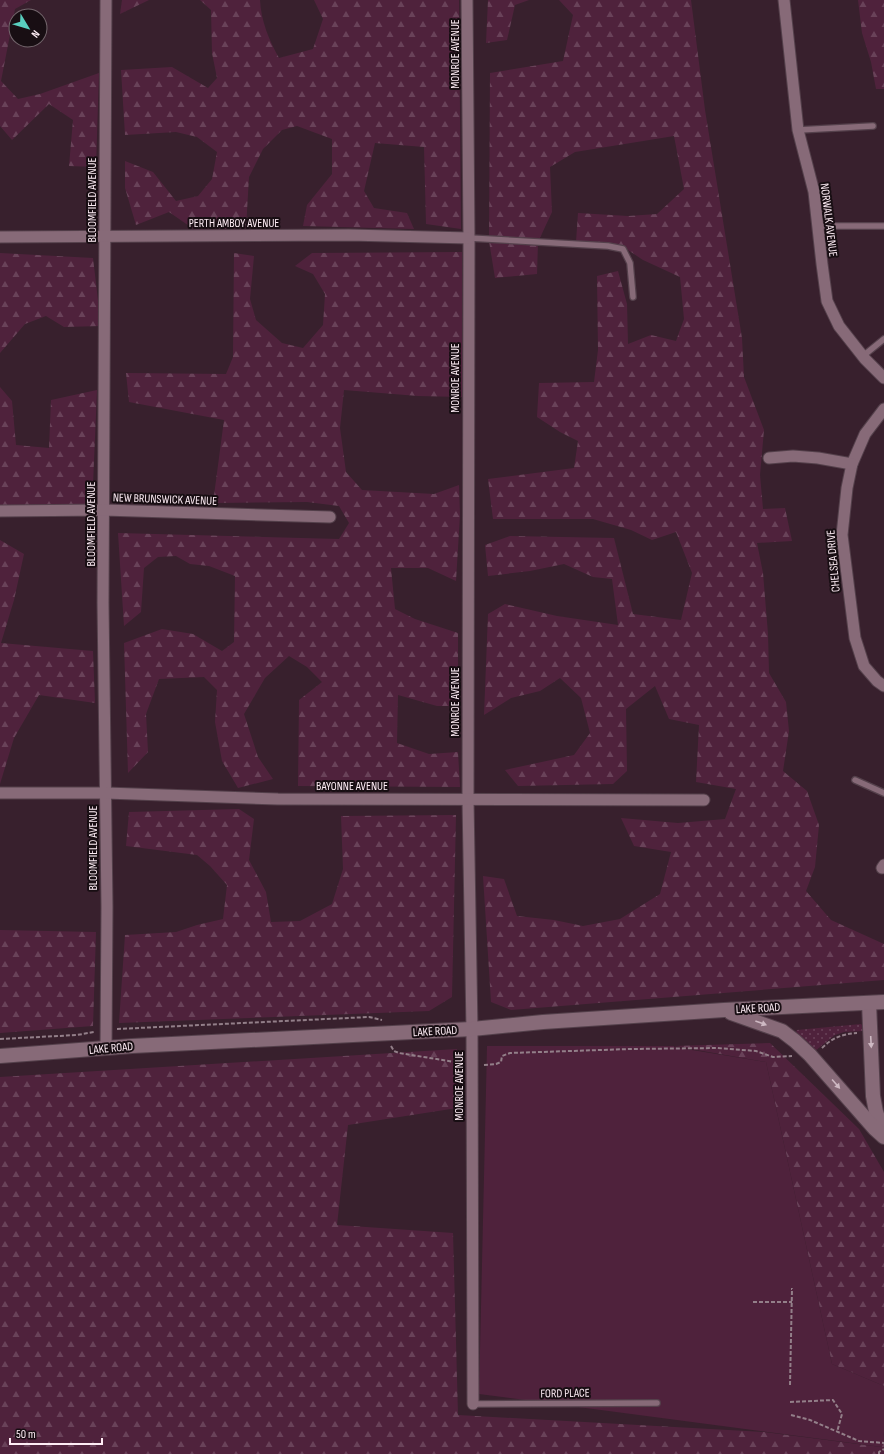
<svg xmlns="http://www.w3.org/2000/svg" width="884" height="1454" viewBox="0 0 884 1454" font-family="'Sofia Sans Condensed',sans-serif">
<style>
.grass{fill:url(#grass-dots)}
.forest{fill:url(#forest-firs)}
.park{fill:#4f223c}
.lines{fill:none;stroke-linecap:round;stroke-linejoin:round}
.service-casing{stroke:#54404b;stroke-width:8}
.minor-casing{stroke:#54404b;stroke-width:13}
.tertiary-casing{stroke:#54404b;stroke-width:16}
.path{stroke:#937f89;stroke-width:2;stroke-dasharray:4 2;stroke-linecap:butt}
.service{stroke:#876a78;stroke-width:5.5}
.minor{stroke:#876a78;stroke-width:11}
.tertiary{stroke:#876a78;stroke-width:14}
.oneway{fill:#ceb9c3}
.labels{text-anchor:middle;stroke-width:4;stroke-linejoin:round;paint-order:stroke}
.street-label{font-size:12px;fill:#feedf5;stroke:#180e13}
</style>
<defs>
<pattern id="grass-dots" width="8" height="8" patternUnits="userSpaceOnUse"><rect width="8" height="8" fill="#4f223c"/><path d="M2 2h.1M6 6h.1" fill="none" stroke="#694259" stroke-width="1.8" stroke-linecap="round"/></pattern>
<pattern id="forest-firs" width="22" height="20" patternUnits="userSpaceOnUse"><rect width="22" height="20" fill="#4f223c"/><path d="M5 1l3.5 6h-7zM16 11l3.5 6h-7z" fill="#694259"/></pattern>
</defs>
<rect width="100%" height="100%" fill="#38202d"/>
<polygon class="grass" points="861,1024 864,1027 864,1031 844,1032 835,1035 815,1051 796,1032 797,1030"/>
<g class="forest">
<polygon points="0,0 31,0 15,9 1,81 18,99 40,94 99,73 96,167 69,166 73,120 49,104 12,140 0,126"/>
<polygon points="122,0 149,0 120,14"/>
<path d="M 200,0 L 260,0 C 261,21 269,40 279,58 L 313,49 L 323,19 L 314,0 L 459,0 L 461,229 L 426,224 L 424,147 L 375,143 L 364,191 L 374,208 L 407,213 L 414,229 L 303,226 L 307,205 L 332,174 L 332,139 L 297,126 L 282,130 L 263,149 L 249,177 L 246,228 L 195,230 L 169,212 L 136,225 L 125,188 L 125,161 L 153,172 L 176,201 L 198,196 L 212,179 L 217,152 L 197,137 L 176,132 L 125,135 L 121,70 L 172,67 L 208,88 L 217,78 L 212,53 L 211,10 Z"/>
<polygon points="488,0 529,0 515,5 507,40 486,43"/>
<polygon points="559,0 691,0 705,110 742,338 744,377 764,430 760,475 763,509 785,508 792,541 757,543 763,573 768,634 769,673 786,702 789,731 783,771 807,791 819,825 815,867 806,891 831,920 884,944 884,980 511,1010 491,1002 483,876 504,879 517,916 554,920 583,926 620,919 660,894 671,852 634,846 621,818 678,823 725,819 736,789 696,782 699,725 669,719 655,686 626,709 627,771 613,784 518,786 505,770 574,755 590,733 581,698 560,678 540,691 511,698 484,715 488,614 505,604 557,616 618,625 612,579 593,577 564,564 530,571 488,576 485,545 510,536 614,538 633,614 681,620 692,573 676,532 652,540 631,530 593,519 493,519 488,479 574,468 578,441 560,432 537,417 539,383 594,382 598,350 597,276 618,271 627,304 628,344 651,335 676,341 684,319 680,277 643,260 625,248 576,242 578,213 628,216 657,214 684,189 674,136 575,152 550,167 552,212 538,242 537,274 495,278 489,241 490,73 563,61 573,15"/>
<polygon points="858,0 884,0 884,89 876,89 871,62 862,33"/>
<polygon points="462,252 462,397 418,396 344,390 340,428 346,472 362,490 434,494 459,485 460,515 456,581 428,568 391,568 395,609 415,619 458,633 458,706 437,706 398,695 397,743 429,754 458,752 460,787 298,786 299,700 322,682 307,667 289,656 265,678 244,714 258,757 273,779 238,788 222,761 215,722 217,690 204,677 159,679 146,714 148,752 128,773 124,643 162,629 193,634 222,651 234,642 235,576 209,566 190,564 176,556 158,557 144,568 141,612 124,626 118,533 339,539 349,523 339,506 307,502 213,503 224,420 129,402 126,373 226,374 233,357 234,253 254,256 250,299 256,320 282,343 303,348 323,325 325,294 313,274 295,266 312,253"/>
<polygon points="0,253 93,258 101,326 64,327 46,316 25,324 0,353"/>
<polygon points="0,387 12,401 16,445 49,448 51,400 97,390 92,508 0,507"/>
<polygon points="0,540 24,554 14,600 1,643 93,651 95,703 39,695 14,738 0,784"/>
<polygon points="239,809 254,819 249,860 266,892 271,922 300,921 332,904 343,869 341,816 456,815 452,997 429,1011 119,1023 125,935 176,932 197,925 223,919 227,885 210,866 197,855 126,846 129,812"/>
<polygon points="0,930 96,932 93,1026 0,1033"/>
<polygon points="770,1043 859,1129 884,1172 884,1386 832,1364 766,1062 674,1046"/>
<polygon points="457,1049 457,1108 348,1125 337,1225 453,1233 458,1415 764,1432 881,1447 884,1432 884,1454 0,1454 0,1077"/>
</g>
<polygon class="park" points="487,1046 674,1046 674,1047 766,1062 832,1364 884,1386 884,1432 882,1447 479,1394"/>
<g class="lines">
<g class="service-casing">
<g id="service">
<polyline points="798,130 873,126"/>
<polyline points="818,226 884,226"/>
<polyline points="469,238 608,246 623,249 630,263 633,297"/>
<polyline points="863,356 884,339"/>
<polyline points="855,780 884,793"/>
<polyline points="473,1404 657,1403"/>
</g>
</g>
<g class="minor-casing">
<g id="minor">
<polyline points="106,0 103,603 107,907 106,1049"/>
<polyline points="467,0 469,238 468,800 472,1029 473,1404"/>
<polyline points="784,0 798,130 814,192 822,264 827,301 839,326 865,359 884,378"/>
<polyline points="0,237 349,235 469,238"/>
<polyline points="884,409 865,434 852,464 847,488 842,535 855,638 864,666 877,681 884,686"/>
<polyline points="769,458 793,456 818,458 852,464"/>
<polyline points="0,511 104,510 330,517"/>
<polyline points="0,793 106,793 278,799 704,800"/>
<polyline points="882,868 884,865"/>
</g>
</g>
<g class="tertiary-casing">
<g id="tertiary">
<polyline points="869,1003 873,1096 876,1112 884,1134"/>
<polyline points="731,1013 782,1031 795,1041 810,1055 874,1128 884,1137"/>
<polyline points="0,1056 132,1046 472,1029 543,1022 724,1010 884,1002"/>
</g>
</g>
<g class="path">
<polyline points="117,1029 369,1017 382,1020"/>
<polyline points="0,1039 77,1035 94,1032"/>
<polyline points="391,1046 394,1051 399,1053 461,1063"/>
<path d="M 822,1048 C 832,1038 842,1034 857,1033"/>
<polyline points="484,1065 496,1064 501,1062 502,1056 510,1053 631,1049 717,1048 756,1051 773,1057 792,1056"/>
<polyline points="753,1302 792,1302"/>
<polyline points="790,1385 792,1289 791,1289"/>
<polyline points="790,1402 833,1400 842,1414 837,1432"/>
<polyline points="791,1415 810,1420 859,1441 884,1443"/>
<polyline points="879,1454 879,1452 884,1449"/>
</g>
<use href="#service" class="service"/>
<use href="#minor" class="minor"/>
<use href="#tertiary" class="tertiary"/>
</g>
<defs><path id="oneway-solid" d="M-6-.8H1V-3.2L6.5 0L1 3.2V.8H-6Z"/></defs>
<g class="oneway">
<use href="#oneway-solid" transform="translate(761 1023) rotate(20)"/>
<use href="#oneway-solid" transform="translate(871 1042) rotate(87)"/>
<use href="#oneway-solid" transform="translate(836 1084) rotate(49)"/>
</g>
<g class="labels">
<g class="street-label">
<text transform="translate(455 54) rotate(-90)" y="4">MONROE AVENUE</text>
<text transform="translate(92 200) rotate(-90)" y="4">BLOOMFIELD AVENUE</text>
<text transform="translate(829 220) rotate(83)" y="4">NORWALK AVENUE</text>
<text x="234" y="227">PERTH AMBOY AVENUE</text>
<text transform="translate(455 378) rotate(-90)" y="4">MONROE AVENUE</text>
<text transform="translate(165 499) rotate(2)" y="4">NEW BRUNSWICK AVENUE</text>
<text transform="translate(91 524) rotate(-90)" y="4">BLOOMFIELD AVENUE</text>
<text transform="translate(833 561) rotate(-95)" y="4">CHELSEA DRIVE</text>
<text transform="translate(455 702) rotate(-90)" y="4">MONROE AVENUE</text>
<text x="352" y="790">BAYONNE AVENUE</text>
<text transform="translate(93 848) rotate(-90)" y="4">BLOOMFIELD AVENUE</text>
<text transform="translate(758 1008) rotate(-3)" y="4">LAKE ROAD</text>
<text transform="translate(435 1031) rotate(-3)" y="4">LAKE ROAD</text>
<text transform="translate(111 1048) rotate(-5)" y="4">LAKE ROAD</text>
<text transform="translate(459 1086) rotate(-90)" y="4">MONROE AVENUE</text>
<text transform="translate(565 1393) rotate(-1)" y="4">FORD PLACE</text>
</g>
</g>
<g transform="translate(28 28) rotate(128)"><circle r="19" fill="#180e13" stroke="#74676d"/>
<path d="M0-3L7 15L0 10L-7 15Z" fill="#59cebe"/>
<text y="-6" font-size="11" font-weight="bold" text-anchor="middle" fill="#feedf5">N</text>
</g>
<path d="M10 1438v6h92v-6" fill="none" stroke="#feedf5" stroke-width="2"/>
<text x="16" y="1438" font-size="12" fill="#feedf5" stroke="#180e13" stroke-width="3" paint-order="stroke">50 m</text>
</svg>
